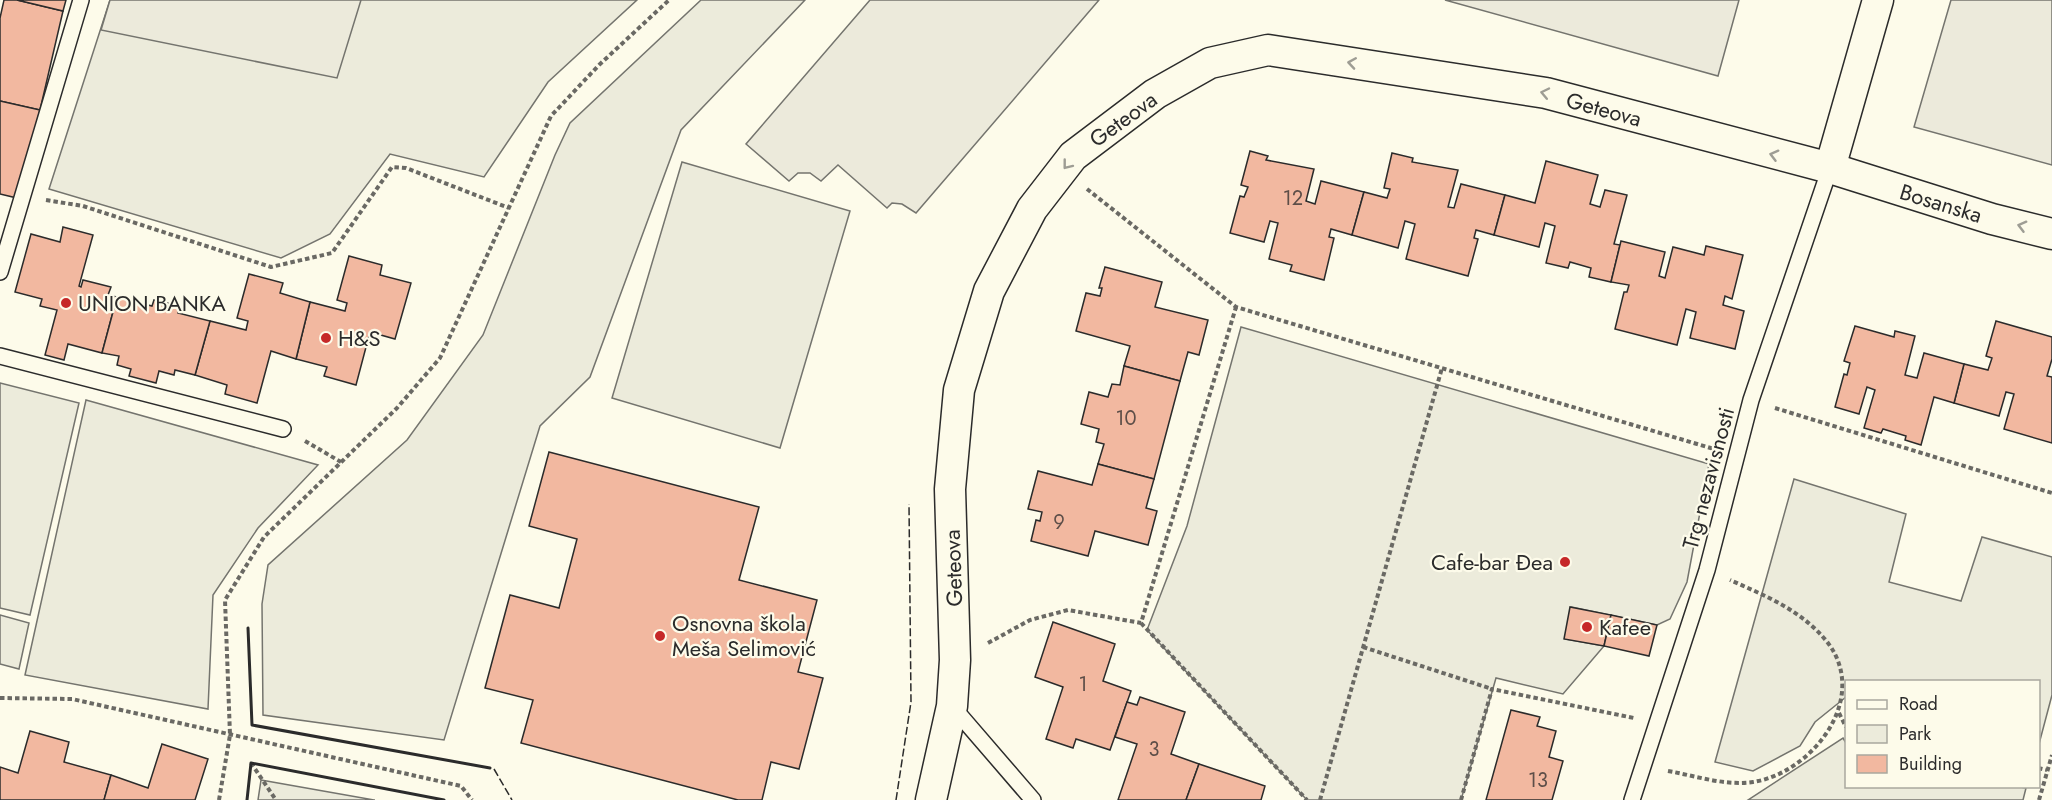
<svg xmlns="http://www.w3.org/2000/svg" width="2052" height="800" viewBox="0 0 2052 800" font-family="Jost,sans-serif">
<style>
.green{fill:#ecebdb;stroke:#74746e;stroke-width:1.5}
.parking{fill:#eceadb;stroke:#74746e;stroke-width:1.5}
.building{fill:#f2b8a0;stroke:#2b2b2b;stroke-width:1.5}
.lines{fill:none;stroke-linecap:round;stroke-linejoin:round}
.lane-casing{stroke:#2b2b2b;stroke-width:18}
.street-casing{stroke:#2b2b2b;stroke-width:33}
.path{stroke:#6a6964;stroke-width:4;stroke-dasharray:4.5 3;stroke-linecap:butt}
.lane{stroke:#fdfbea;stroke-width:15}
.street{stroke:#fdfbea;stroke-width:30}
.fence{stroke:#2b2b2b;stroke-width:1.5;stroke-dasharray:8 3;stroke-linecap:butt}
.wall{stroke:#2b2b2b;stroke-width:3}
.oneway{stroke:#9e9d94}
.poi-dot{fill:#c62828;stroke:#fdfbea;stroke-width:2}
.labels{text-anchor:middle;stroke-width:4.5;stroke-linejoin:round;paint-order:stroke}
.number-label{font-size:20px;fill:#5d4e48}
.street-label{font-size:22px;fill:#2b2b2b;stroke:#fdfbea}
.poi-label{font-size:22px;fill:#2b2b2b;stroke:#fdfbea;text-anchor:start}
</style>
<rect width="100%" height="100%" fill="#fdfbea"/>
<g class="green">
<polygon points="110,0 637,0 548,82 484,177 390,154 330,234 281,258 49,189"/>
<polygon points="701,0 805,0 681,130 590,377 540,426 444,740 263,715 262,604 268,565 407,440 483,335 555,155 570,123"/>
<polygon points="682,162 850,211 780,448 612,398"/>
<polygon points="1241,327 1709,464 1687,582 1670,619 1657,625 1571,607 1565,639 1604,646 1563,694 1496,678 1461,800 1307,800 1147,630 1187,526"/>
<polygon points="0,383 79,403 30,615 0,608"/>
<polygon points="86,400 318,465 258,528 213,595 208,709 25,675"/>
<polygon points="1794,479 1906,514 1889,582 1961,601 1982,537 2052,557 2052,695 2039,744 2038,682 1846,682 1846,697 1815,722 1800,746 1753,771 1715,762"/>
<polygon points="0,615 29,623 19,669 0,664"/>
<polygon points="1843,738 1846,743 1846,786 2020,787 2026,788 2023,800 1748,800"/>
<polygon points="261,780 374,800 375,800 258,800"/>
</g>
<g class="parking">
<polygon points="110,0 361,0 337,78 101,30"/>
<polygon points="870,0 1099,0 916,213 902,204 892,203 887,208 838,165 821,181 810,173 798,173 789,181 746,144"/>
<polygon points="1445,0 1739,0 1718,76"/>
<polygon points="1951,0 2052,0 2052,165 1914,127"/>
</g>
<g class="building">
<polygon points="4,0 17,0 63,11 40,110 0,101 0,18"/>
<polygon points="17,0 66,0 63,11"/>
<polygon points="0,101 40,110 17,198 0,194"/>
<polygon points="1250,151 1268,156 1266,160 1314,169 1306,201 1315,204 1321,181 1364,192 1352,235 1331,229 1329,237 1334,238 1324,280 1290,271 1292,265 1269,259 1278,223 1270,221 1264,242 1230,233 1240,196 1244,197 1248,187 1241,185"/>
<polygon points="1392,153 1413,158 1412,162 1458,170 1448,207 1454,208 1461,184 1505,195 1494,235 1476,230 1474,238 1478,239 1468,276 1406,259 1415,224 1405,221 1398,248 1352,235 1364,192 1387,198 1390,189 1384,188"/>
<polygon points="1546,161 1598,175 1590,204 1600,207 1605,190 1627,195 1614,244 1620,245 1611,282 1589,277 1591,268 1570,262 1568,268 1546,263 1555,226 1545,223 1539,247 1494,235 1505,195 1535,203"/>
<polygon points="63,227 93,235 79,286 81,287 83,280 111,287 108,295 117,297 102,353 68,344 64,360 45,355 57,310 40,306 42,299 15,292 31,234 60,242"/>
<polygon points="1621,241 1665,252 1659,276 1665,278 1673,247 1704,255 1706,246 1743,255 1732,299 1725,296 1723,305 1744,311 1735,349 1690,338 1696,312 1686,309 1677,345 1615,329 1624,292 1627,292 1629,285 1611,282"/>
<polygon points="349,256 382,265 380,275 411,283 395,339 370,332 356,385 324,376 327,367 296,359 310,302 345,311 347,303 337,300"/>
<polygon points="1105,267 1162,282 1155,307 1208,320 1199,355 1188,352 1180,381 1124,366 1130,346 1076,331 1086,293 1100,296 1102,288 1099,288"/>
<polygon points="249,274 283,283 280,293 310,302 296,359 271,351 257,403 225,394 227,385 195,375 210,321 246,330 248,321 237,318"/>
<polygon points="117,297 152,306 154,300 180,306 178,313 210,321 195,375 175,370 174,375 159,371 156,383 129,376 131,369 117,365 119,356 102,353"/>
<polygon points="1996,321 2052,337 2052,359 2047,376 2052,377 2052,443 2004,429 2014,394 2006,392 1999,416 1954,403 1964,364 1988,370 1992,358 1986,356"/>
<polygon points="1855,326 1894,337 1895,331 1915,336 1905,375 1917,378 1924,353 1964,364 1954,403 1934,397 1921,445 1905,440 1906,436 1883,429 1881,433 1864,428 1875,390 1867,387 1859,414 1835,407 1844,374 1847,375 1850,363 1844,361"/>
<polygon points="1124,366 1180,381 1154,479 1098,464 1104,444 1096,442 1099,429 1081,424 1089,392 1108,397 1112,384 1120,385"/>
<polygon points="549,452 759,507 739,580 817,600 798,672 823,678 799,769 771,762 762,800 738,800 521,743 533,700 485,688 510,595 559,608 577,539 529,526"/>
<polygon points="1098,464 1154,479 1146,508 1157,511 1148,545 1095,531 1088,556 1031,541 1036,520 1040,521 1042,512 1028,509 1038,471 1092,485"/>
<polygon points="1570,607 1611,615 1604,646 1564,639"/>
<polygon points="1611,615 1657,625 1649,656 1604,646"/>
<polygon points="1053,622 1115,644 1103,681 1131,691 1110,750 1076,739 1073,748 1046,739 1063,687 1035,677"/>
<polygon points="1140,697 1185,712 1171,754 1199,764 1186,800 1118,800 1137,744 1115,737 1127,702 1137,705"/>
<polygon points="1511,710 1540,717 1537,726 1556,731 1549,757 1563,761 1552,800 1486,800"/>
<polygon points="30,731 69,742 64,762 111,775 104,800 0,800 0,767 18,773"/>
<polygon points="162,744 208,759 195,800 104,800 111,775 148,788"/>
<polygon points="1199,764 1265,786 1261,800 1186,800"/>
</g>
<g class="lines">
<g class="lane-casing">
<g id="lane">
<polyline points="0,272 81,0"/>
<polyline points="0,356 283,429"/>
<polyline points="952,706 1033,800"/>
<polyline points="1632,800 1707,570 1751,400 1830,168"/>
</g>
</g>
<g class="street-casing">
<g id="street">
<polyline points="1830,168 1878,0"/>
<polyline points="931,800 952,706 955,660 950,489 959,390 989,291 1032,209 1073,156 1155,94 1210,63 1268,50 1546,93 1830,168 1992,219 2052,234"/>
</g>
</g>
<g class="path">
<polyline points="1087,189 1236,307 1714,449"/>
<polyline points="46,200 83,206 271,267 332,253 392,167 406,168 509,208"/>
<polyline points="1775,408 2052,493"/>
<polyline points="305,441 341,462"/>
<polyline points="1141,623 1307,800"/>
<polyline points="988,643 1030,620 1068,610 1141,623 1236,307"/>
<polyline points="1363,647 1492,689"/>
<polyline points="0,698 72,699 461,786 472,800"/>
<polyline points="1839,713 1846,727"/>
<polyline points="251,763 276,800"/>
<polyline points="2038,768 2047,770"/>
<path d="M 1668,771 C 1696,776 1725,786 1753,782 C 1812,773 1870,699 1828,643 C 1803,611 1766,596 1730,580"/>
<polyline points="219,800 230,735 225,600 264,537 397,408 440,358 551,116 599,65 669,0"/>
<polyline points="1320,800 1442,368"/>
<polyline points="1461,800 1492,689 1634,718"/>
<polyline points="2039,800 2052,755"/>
</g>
<use href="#lane" class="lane"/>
<use href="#street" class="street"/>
<g class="fence">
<polyline points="494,769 512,800"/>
<polyline points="896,800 911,702 909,504"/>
</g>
<g class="wall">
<polyline points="248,628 252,725 490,768"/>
<polyline points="247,800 251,763 444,800"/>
</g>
</g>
<defs><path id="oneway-chevron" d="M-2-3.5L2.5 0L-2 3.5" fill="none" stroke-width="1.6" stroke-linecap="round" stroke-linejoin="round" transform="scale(1.5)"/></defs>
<g class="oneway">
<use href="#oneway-chevron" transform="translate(1352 63) rotate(-171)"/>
<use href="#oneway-chevron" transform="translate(1545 93) rotate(-168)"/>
<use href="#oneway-chevron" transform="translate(1774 155) rotate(-165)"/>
<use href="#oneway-chevron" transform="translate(1067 165) rotate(128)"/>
<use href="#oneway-chevron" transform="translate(2022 226) rotate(-165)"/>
</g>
<g class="poi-dot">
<circle cx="66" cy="303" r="6"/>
<circle cx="326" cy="338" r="6"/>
<circle cx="1565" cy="562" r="6"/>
<circle cx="1587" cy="627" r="6"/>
<circle cx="660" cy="636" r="6"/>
</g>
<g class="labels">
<g class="number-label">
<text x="1293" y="205">12</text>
<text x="1126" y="425">10</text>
<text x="1059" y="529">9</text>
<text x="1083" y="691">1</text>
<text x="1154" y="756">3</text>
<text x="1538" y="787">13</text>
</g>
<g class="street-label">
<text transform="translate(1604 109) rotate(15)" y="8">Geteova</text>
<text transform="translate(1123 119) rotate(-36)" y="8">Geteova</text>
<text transform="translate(1941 203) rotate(17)" y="8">Bosanska</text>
<text transform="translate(1708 478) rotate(-75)" y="8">Trg nezavisnosti</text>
<text transform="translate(953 568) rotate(-92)" y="8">Geteova</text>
</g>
<g class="poi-label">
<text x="78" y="311">UNION BANKA</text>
<text x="338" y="346">H&amp;S</text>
<text x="1553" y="570" text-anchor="end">Cafe-bar Đea</text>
<text x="672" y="631">Osnovna škola<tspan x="672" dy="25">Meša Selimović</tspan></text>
<text x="1599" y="635">Kafee</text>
</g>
</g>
<rect x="1845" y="680" width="195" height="108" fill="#fdfbea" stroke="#a9a89e" stroke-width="1.5"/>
<rect x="1857" y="700" width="30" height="9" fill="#fdfbea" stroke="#a9a89e" stroke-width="1.5"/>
<text x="1899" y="710" font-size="18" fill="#2b2b2b">Road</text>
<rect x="1857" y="725" width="30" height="18" fill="#ecebdb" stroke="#a9a89e" stroke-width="1.5"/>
<text x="1899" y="740" font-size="18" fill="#2b2b2b">Park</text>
<rect x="1857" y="755" width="30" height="18" fill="#f2b8a0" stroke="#a9a89e" stroke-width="1.5"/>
<text x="1899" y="770" font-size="18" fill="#2b2b2b">Building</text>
</svg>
